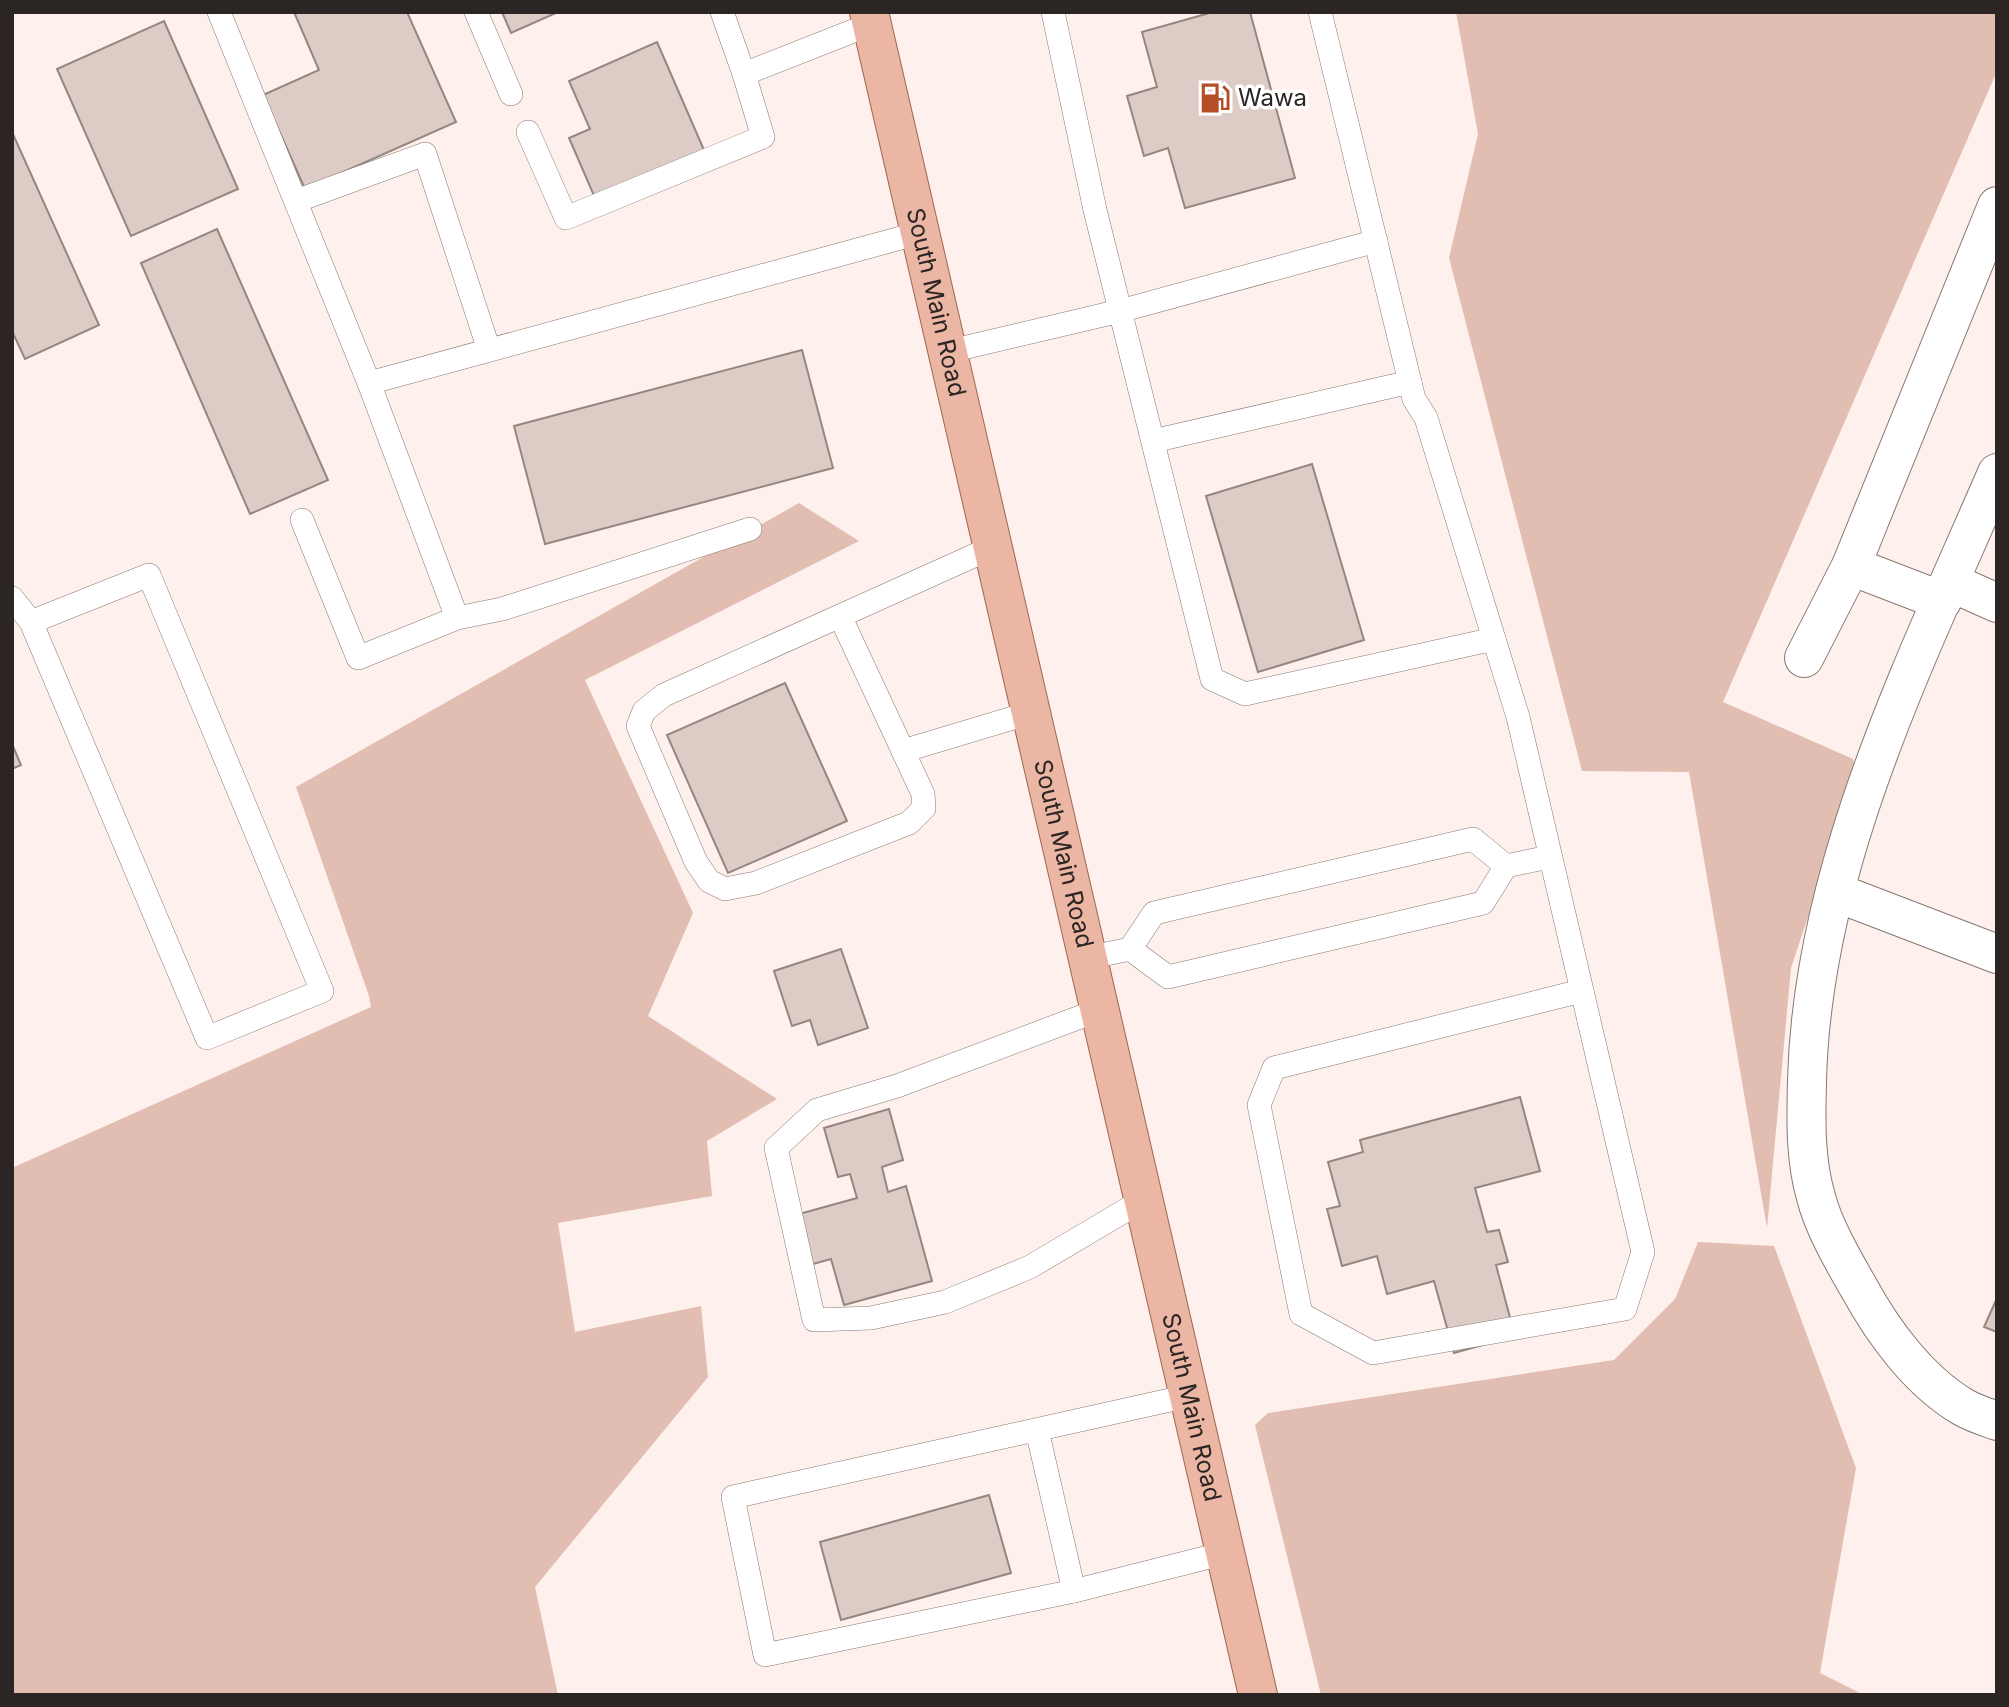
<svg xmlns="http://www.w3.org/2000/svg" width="2009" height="1707" viewBox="0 0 2009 1707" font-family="Inter,sans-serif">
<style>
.green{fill:#e2bdb1}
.building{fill:#ddccc6;stroke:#958680;stroke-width:2}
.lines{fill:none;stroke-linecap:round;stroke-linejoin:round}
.service-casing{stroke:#877872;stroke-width:24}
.minor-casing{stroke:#877872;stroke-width:40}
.primary-casing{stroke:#a0644f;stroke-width:40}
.service{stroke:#fff;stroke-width:23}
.minor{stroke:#fff;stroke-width:38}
.primary{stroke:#ecb6a4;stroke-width:38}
.labels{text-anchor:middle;stroke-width:7;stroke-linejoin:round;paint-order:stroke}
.poi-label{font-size:24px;fill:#2b2523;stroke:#fff;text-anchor:start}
.street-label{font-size:24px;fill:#2b2523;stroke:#fff}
</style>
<rect width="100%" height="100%" fill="#fef0ec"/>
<g class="green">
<polygon points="1456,12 1997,12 1997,71 1723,702 1853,759 1856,772 1791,968 1767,1228 1689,772 1582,771 1449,258 1478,134"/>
<polygon points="799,503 859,541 585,680 693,913 648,1016 777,1099 707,1141 712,1196 558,1223 575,1332 701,1306 708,1377 535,1587 558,1695 12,1695 12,1168 371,1007 369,996 296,787"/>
<polygon points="1698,1242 1774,1246 1856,1468 1820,1673 1864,1695 1321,1695 1255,1425 1268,1413 1614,1360 1675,1299"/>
</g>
<g class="building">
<polygon points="294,12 407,12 456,122 305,189 263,95 319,70"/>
<polygon points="502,12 558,12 511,33"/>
<polygon points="1213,12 1250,12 1295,178 1185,208 1168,148 1144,156 1127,96 1157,87 1142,32"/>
<polygon points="164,21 238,189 131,236 57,69"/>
<polygon points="657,42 704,150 595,198 569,138 590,129 569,81"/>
<polygon points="12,132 99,325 25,359 12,331"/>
<polygon points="217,229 328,480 250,514 141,263"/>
<polygon points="802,350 833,468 545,544 514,426"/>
<polygon points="1312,464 1364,640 1258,672 1206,496"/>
<polygon points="785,683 847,821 728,873 667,735"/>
<polygon points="12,744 21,765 12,769"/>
<polygon points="841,949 868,1028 818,1045 810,1020 792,1026 774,971"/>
<polygon points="1520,1097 1540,1171 1475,1188 1487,1232 1499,1230 1508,1262 1496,1265 1515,1336 1454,1353 1434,1281 1387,1294 1377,1256 1342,1266 1327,1209 1340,1206 1328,1162 1363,1152 1360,1140"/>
<polygon points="889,1109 903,1160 882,1167 888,1192 906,1186 932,1281 844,1305 831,1259 806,1266 792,1216 857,1198 850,1174 838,1177 824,1128"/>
<polygon points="1997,1298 1997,1332 1984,1327"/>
<polygon points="989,1495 1011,1573 841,1620 820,1542"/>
</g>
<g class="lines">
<g class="service-casing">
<g id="service">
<polyline points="219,12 369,383 457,618 502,609 750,529"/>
<polyline points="476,12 511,94"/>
<polyline points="722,12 744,74"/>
<polyline points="1053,12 1095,210 1212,679 1245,694 1494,639"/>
<polyline points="1320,12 1414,399 1426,418 1518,717 1643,1252 1625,1309 1373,1353 1301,1314 1259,1105 1274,1068 1581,991"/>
<polyline points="528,132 566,218 763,137 744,74 871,24"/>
<polyline points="296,201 425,154 489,350"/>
<polyline points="946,352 1120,311 1376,241"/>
<polyline points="369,383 919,233"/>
<polyline points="1153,441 1410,382"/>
<polyline points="302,520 358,658 457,618"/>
<polyline points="991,548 840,616 903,751 1030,713"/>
<polyline points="12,598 31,622 207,1038 322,991 149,575 31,622"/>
<polyline points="840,616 664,695 644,711 638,726 696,862 709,881 725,889 756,883 909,823 924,808 923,794 903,751"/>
<polyline points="1130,949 1168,977 1483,903 1506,866 1549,857"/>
<polyline points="1087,958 1130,949 1154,913 1473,839 1506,866"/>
<polyline points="1099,1010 897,1086 817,1110 776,1148 814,1320 871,1318 945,1302 1030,1267 1143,1200"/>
<polyline points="1037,1430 1074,1591 765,1655 733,1497 1188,1396"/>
<polyline points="1074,1591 1225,1553"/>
</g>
</g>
<g class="minor-casing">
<g id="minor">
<path d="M 1997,473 C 1914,665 1812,868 1807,1081 C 1806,1120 1805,1160 1816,1197 C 1823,1226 1844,1262 1859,1288 C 1883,1332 1919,1381 1963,1407 C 1973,1413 1986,1417 1997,1421"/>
<polyline points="1851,566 1997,206"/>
<polyline points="1950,582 1997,603"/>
<polyline points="1804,658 1851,566 1942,601"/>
<polyline points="1835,892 1997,954"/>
</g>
</g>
<g class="primary-casing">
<g id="primary">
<path id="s1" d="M 869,12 L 1258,1695"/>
</g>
</g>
<use href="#service" class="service"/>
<use href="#minor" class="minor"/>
<use href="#primary" class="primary"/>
</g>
<defs>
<g id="fuel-bare" transform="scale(2.415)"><path d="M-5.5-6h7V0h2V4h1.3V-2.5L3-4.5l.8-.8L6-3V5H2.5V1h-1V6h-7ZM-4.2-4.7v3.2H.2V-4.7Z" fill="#b54e26" stroke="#fff" stroke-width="2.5" paint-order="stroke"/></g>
</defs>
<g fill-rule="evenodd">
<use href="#fuel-bare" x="1215" y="98"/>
</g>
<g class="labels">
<g class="poi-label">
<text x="1238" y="106">Wawa</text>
</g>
<g class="street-label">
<text dy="8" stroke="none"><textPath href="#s1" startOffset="298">South Main Road</textPath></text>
<text dy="8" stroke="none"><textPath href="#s1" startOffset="864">South Main Road</textPath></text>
<text dy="8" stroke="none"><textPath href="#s1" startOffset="1432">South Main Road</textPath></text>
</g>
</g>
<rect width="2009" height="1707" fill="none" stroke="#2b2523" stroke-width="28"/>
</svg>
